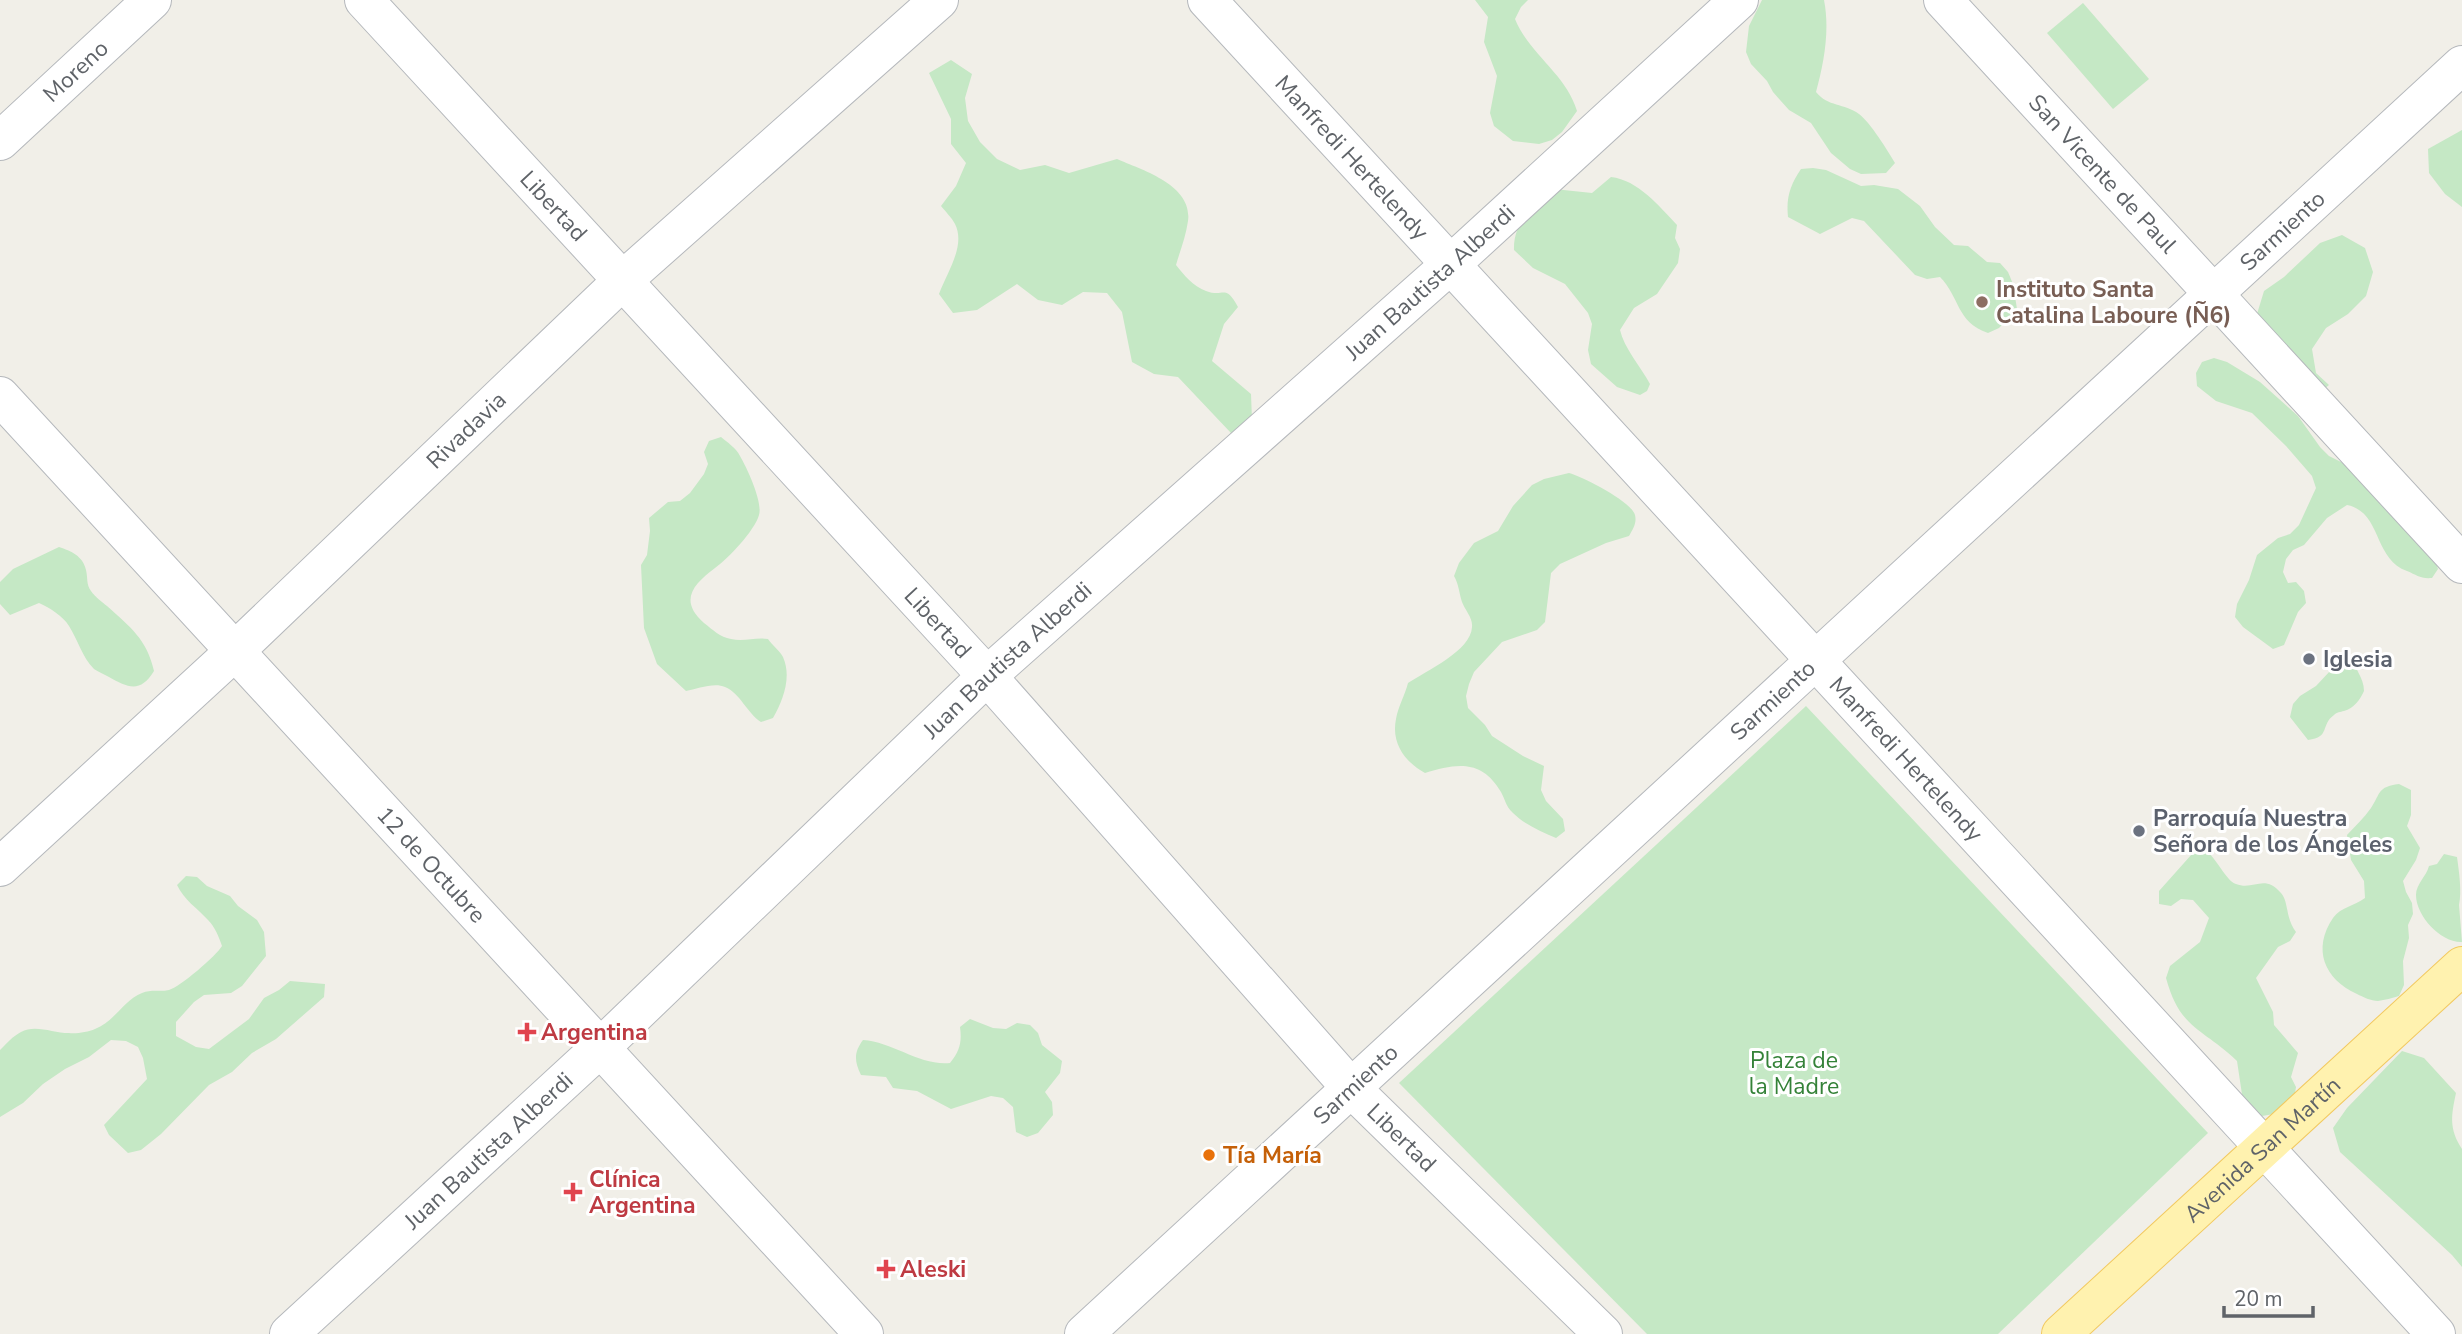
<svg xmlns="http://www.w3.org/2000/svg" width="2462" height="1334" viewBox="0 0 2462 1334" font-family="'Nunito Sans',sans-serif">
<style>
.green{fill:#c5e8c5}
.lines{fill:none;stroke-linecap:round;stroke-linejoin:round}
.minor-casing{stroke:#b5b8bc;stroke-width:40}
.major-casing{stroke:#f2c960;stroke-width:40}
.minor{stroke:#fff;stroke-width:38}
.major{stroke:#fff2af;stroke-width:38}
.education-dot{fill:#8d6e63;stroke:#fff;stroke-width:2.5}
.worship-dot{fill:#6b7280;stroke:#fff;stroke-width:2.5}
.health-dot{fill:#e0444e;stroke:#fff;stroke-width:2.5}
.food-dot{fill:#e8710a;stroke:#fff;stroke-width:2.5}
.labels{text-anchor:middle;stroke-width:6;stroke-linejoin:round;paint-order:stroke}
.street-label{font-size:23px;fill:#5f6368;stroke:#fff}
.education-label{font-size:23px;font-weight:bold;fill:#785e54;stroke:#fff;text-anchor:start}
.worship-label{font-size:23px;font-weight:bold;fill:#5b616d;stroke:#fff;text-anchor:start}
.health-label{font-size:23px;font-weight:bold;fill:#be3a42;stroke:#fff;text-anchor:start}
.park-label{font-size:23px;fill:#348238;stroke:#fff}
.food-label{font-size:23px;font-weight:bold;fill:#c56008;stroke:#fff;text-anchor:start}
</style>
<rect width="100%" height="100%" fill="#f1efe8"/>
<g class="green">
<path d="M 1475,0 L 1528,0 L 1521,7 L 1515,19 C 1529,54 1566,74 1577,111 L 1562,132 L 1552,140 L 1539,144 L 1513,141 L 1494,126 L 1490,113 L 1497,76 L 1484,42 L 1488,17 Z"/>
<path d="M 1762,0 L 1824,0 C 1830,30 1824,63 1816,92 C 1828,107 1844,103 1859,114 C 1870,122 1888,151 1895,163 L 1886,173 L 1861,174 L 1850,169 L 1831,153 L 1811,123 L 1789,110 L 1773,92 L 1767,81 L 1751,64 L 1746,52 L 1749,26 Z"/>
<polygon points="2083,3 2149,79 2113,109 2047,33"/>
<path d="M 951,60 L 972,74 L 965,98 L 968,121 L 980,142 L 997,159 L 1020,170 L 1045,165 L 1069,173 L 1117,159 C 1142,170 1193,185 1188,221 C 1186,236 1180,251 1176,265 C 1183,274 1194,287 1206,291 C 1224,298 1225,283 1238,307 L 1224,324 L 1212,361 L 1251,394 L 1252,420 L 1231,433 L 1178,377 L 1154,374 L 1132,362 L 1122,312 L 1107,293 L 1083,292 L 1062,305 L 1038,300 L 1017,284 L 977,310 L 953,313 L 939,294 C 947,272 966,246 955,224 C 952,218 945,211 941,206 L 956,186 L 966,163 L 951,144 L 951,119 L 929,73 Z"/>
<polygon points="2462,130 2462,207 2445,194 2429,173 2428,149"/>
<path d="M 1813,168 L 1826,170 L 1861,186 L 1874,185 L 1898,189 L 1920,206 L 1935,227 L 1954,245 L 1968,246 L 1987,262 L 2000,263 L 2008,272 L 2013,284 L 2017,309 L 1999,328 L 1988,333 C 1956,322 1960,297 1940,277 L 1927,279 L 1915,275 L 1864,221 L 1852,218 L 1820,234 L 1788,217 C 1786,198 1790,185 1801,169 Z"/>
<path d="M 1611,177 C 1638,180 1659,206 1677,225 L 1675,238 L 1680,249 L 1678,263 L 1657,294 L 1634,308 L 1620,330 C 1624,348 1641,367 1650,384 L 1647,391 L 1640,395 L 1617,387 L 1591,364 L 1588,350 L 1592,324 L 1588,313 L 1565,284 L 1533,268 L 1514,250 C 1513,221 1534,206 1554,189 L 1592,193 Z"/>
<polygon points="2342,235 2365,248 2373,272 2366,296 2348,314 2326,328 2312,349 2316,373 2329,385 2318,394 2257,314 2264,291 2284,277 2320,243"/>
<path d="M 2214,358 L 2227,362 L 2260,382 L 2298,416 L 2320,447 L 2329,456 L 2351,467 L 2376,495 L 2399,524 L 2411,528 L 2434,557 L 2438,569 L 2432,578 C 2420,579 2417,575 2407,571 C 2373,559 2382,512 2347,505 L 2327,518 L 2304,545 L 2293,550 L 2286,559 L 2283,572 L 2288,583 L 2296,582 L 2304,591 L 2306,603 L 2298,612 L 2284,645 L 2273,649 L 2243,627 L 2235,617 L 2237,604 L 2249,580 L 2257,555 L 2278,538 L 2290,534 L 2299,525 L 2316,488 L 2312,476 L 2286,446 L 2252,413 L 2216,401 L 2197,386 L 2196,373 L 2202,362 Z"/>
<path d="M 721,437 C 727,442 736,448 740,456 C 747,468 763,502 759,515 C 755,530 728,559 715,568 C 694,584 678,600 704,623 C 713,630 720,637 731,639 C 744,642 755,637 768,639 C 772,645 780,651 783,657 C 792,677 783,701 773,718 L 761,722 C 747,713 740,693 725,687 C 714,682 697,689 686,691 L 657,664 L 644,628 L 641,565 L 647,555 L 650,531 L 649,518 L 668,502 L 680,501 L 690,493 L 704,474 L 708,464 L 704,452 L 709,441 Z"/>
<path d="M 1569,473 C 1583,477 1631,501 1635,515 C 1637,523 1633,529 1629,536 L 1606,543 L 1560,564 L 1551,573 L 1545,622 L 1537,630 L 1502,642 L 1474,672 L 1469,684 L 1466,696 L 1468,708 L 1485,725 L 1492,736 L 1523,756 L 1544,766 L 1541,790 L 1546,801 L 1563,819 L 1565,831 L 1556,838 C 1541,831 1525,825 1513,813 C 1505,806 1505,797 1499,789 C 1480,759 1455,764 1425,773 C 1405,762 1391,743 1396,719 C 1398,707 1405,695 1408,683 C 1426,671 1471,651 1472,627 C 1473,618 1465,610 1462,602 C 1459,593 1459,585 1454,576 L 1459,563 L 1474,543 L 1498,531 L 1513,506 L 1532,485 L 1544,479 Z"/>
<path d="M 59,547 C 71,551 83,556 86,570 C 88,578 86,584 91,591 C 95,597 102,602 107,606 C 130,627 147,639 154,671 C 141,693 128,688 109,677 C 104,674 98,672 94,669 C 82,657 78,640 69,626 C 63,616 50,608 39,603 L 10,615 L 0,604 L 0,582 L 13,569 Z"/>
<path d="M 2346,654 L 2352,656 C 2354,669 2364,677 2364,691 C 2360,700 2354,708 2344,711 C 2340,712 2337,712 2334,715 C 2320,725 2331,737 2308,740 L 2290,717 L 2293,704 L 2300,696 L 2316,686 Z"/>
<polygon points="1806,706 2208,1133 1998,1334 1647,1334 1399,1083"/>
<path d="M 2399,784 L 2411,790 L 2411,815 L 2407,826 L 2420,848 L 2416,860 L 2403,881 L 2406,892 L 2412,903 L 2413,914 L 2408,925 L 2409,938 L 2403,961 L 2404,985 L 2399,996 C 2392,998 2385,1000 2378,1001 C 2371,1001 2363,997 2357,994 C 2324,979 2312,949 2333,918 C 2341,907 2354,906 2365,898 L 2364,881 L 2351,860 L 2347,835 C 2355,826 2364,818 2371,808 C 2381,793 2377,787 2399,784 Z"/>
<path d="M 2204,849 C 2217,858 2226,881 2236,884 C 2254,891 2264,873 2281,893 C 2289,902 2285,917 2296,932 L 2290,941 L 2278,947 L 2256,978 L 2273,1012 L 2274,1025 L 2298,1053 L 2291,1077 L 2296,1087 L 2294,1099 L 2274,1114 L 2262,1116 L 2243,1101 L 2237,1061 C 2203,1028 2180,1030 2166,978 L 2170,966 L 2200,942 L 2209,918 L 2193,900 L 2181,899 L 2171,906 L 2159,904 L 2159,891 L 2192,854 Z"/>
<path d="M 2444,854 L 2457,857 C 2459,872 2462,891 2459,905 L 2462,942 C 2441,943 2416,916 2416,895 C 2416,884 2426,877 2429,866 L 2437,864 Z"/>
<path d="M 186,876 L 197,877 L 207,886 L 230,896 L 238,906 L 257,920 L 264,932 L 266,956 L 242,986 L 231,993 L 204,995 L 194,1002 L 176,1022 L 176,1036 L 196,1047 L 209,1049 L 249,1019 L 264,998 L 279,990 L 290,981 L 325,984 L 324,997 L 276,1039 L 252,1053 L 232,1072 L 209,1085 L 161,1134 L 141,1150 L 128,1153 L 109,1135 L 104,1125 L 147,1079 L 143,1058 L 138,1047 L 126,1041 L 111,1040 L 89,1057 L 65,1069 L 43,1084 L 23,1103 L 0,1117 L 0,1050 C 6,1044 13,1036 21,1032 C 35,1024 53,1033 69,1033 C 76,1034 88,1032 95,1029 C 114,1022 124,1000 142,993 C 151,989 160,992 169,990 C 180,987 216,956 222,946 C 219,937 215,927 208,920 C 197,908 184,900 177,885 Z"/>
<path d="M 970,1019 L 993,1028 L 1006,1029 L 1017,1023 L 1030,1025 L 1038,1033 L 1042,1045 L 1062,1061 L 1060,1073 L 1045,1092 L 1052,1102 L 1053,1115 L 1038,1133 L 1027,1137 L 1016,1132 L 1013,1107 L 1003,1098 L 991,1096 L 951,1109 L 917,1091 L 893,1088 L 886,1077 L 861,1075 C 854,1061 854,1052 863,1040 C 893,1042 920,1066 950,1063 C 960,1051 962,1042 960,1027 Z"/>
<path d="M 2402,1051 L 2424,1058 L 2456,1093 C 2451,1116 2449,1129 2462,1149 L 2462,1267 L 2452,1255 L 2340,1152 L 2333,1128 L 2347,1108 Z"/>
</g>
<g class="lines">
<g class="minor-casing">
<g id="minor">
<path id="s1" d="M 364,0 L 987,676 L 1351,1088 L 1603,1334"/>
<path id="s2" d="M 1207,0 L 2436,1334"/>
<path id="s3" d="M 1943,0 L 2462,564"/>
<path id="s4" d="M 0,141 L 152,0"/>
<path id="s5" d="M 0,396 L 864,1334"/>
<path id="s6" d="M 0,867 L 235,651 L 622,281 L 939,0"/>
<path id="s7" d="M 289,1334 L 600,1048 L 987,676 L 1451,264 L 1739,0"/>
<path id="s8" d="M 1084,1334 L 2462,65"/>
</g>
</g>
<g class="major-casing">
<g id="major">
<path id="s9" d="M 2061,1334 L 2462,966"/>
</g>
</g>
<use href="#minor" class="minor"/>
<use href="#major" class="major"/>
</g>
<circle class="education-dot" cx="1982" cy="302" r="7"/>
<g class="worship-dot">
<circle cx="2309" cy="659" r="7"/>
<circle cx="2139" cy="831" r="7"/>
</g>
<g class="health-dot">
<path d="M523.5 1021.5h7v7h7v7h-7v7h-7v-7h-7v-7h7z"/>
<path d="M569.5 1181.5h7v7h7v7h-7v7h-7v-7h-7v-7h7z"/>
<path d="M882.5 1258.5h7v7h7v7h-7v7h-7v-7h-7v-7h7z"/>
</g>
<circle class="food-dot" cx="1209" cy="1155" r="7"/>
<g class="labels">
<g class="street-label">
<text dy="8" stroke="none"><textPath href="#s4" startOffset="103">Moreno</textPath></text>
<text dy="8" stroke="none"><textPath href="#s2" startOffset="214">Manfredi Hertelendy</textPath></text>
<text dy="8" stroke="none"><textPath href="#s3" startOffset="236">San Vicente de Paul</textPath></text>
<text dy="8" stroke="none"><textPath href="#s1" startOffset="280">Libertad</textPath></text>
<text dy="8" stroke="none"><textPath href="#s8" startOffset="1629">Sarmiento</textPath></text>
<text dy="8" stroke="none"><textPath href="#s7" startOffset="1552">Juan Bautista Alberdi</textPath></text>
<text dy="8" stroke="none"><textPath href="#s6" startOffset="639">Rivadavia</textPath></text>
<text dy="8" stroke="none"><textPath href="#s1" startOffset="847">Libertad</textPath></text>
<text dy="8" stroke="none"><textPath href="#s7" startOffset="985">Juan Bautista Alberdi</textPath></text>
<text dy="8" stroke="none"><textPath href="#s8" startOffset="936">Sarmiento</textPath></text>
<text dy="8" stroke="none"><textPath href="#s2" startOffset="1032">Manfredi Hertelendy</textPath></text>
<text dy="8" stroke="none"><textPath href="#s5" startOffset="637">12 de Octubre</textPath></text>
<text dy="8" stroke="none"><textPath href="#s8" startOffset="369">Sarmiento</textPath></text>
<text dy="8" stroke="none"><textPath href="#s1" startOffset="1540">Libertad</textPath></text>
<text dy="8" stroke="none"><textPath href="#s7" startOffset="271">Juan Bautista Alberdi</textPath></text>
<text dy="8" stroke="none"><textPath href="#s9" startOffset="273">Avenida San Martín</textPath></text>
</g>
<g class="education-label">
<text x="1996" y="297">Instituto Santa<tspan x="1996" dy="26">Catalina Laboure (Ñ6)</tspan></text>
</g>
<g class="worship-label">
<text x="2323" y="667">Iglesia</text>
<text x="2153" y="826">Parroquía Nuestra<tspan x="2153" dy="26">Señora de los Ángeles</tspan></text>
</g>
<g class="health-label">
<text x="541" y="1040">Argentina</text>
<text x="589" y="1187">Clínica<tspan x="589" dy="26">Argentina</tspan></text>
<text x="900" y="1277">Aleski</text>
</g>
<g class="park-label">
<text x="1794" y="1068">Plaza de<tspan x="1794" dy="26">la Madre</tspan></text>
</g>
<g class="food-label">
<text x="1223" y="1163">Tía María</text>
</g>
</g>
<path d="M2224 1306v10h89v-10" fill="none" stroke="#5f6368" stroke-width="3.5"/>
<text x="2234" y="1306" font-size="21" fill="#5f6368" stroke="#ffffff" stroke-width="5" paint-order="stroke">20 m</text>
</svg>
